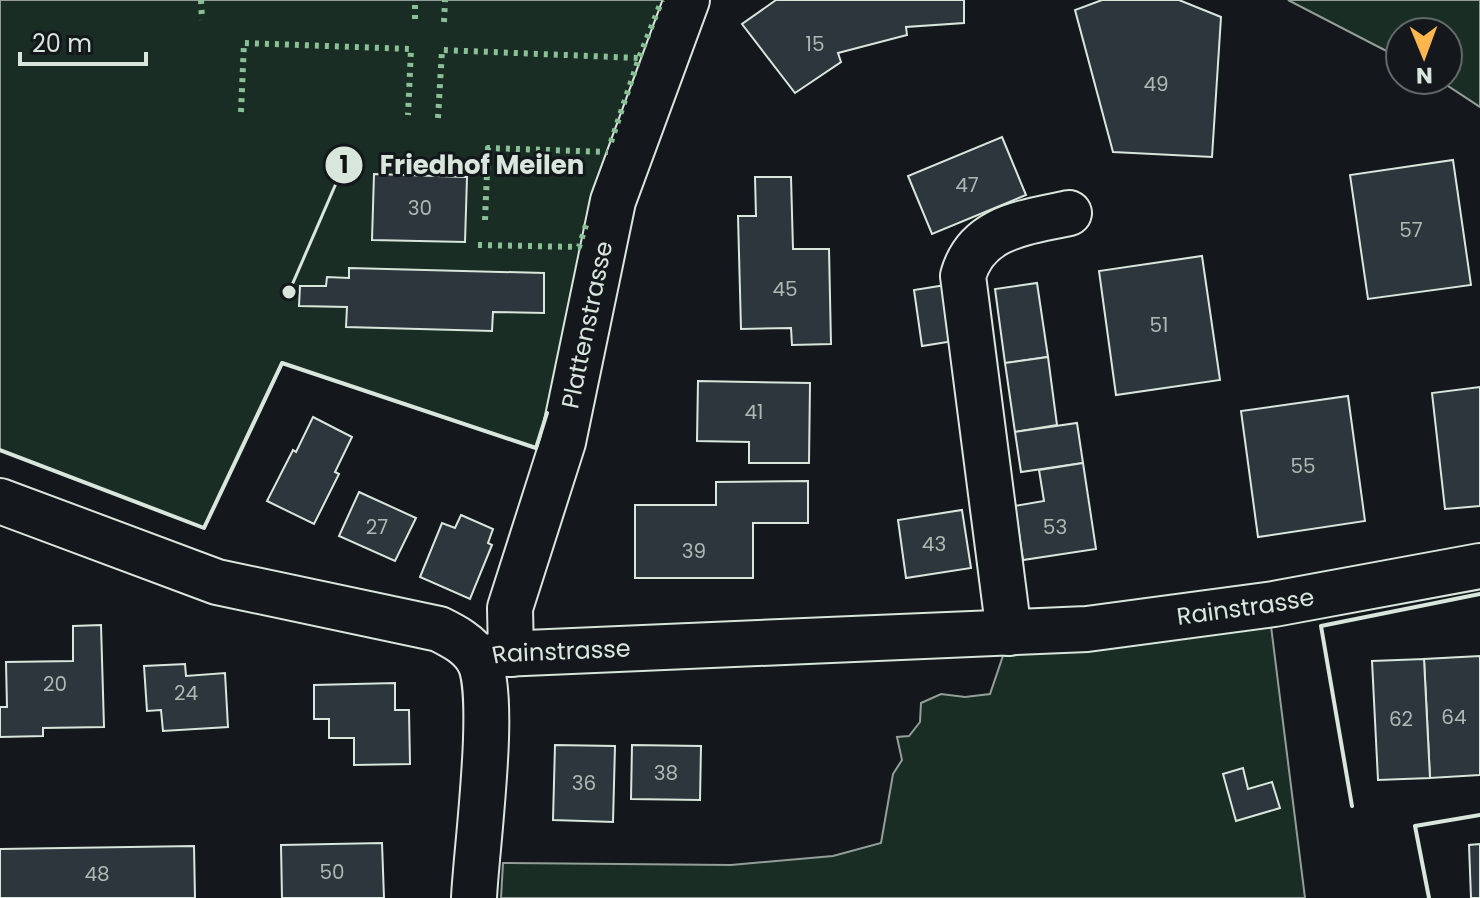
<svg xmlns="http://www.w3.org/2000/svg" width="1480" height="898" viewBox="0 0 1480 898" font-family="Poppins,sans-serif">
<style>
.green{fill:#1a2d24;stroke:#939e99;stroke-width:2}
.building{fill:#2c363c;stroke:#d8e6dc;stroke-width:2}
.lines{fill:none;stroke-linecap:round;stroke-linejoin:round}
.minor-casing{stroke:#d8e6dc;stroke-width:48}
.minor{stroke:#14181c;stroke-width:44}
.hedge{stroke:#8ac095;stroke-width:6;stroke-dasharray:4 6;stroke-linecap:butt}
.wall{stroke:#d8e6dc;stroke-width:4}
.labels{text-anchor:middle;stroke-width:6;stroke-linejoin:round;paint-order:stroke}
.number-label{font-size:20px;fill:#adbab4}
.street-label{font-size:24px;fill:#d8e6dc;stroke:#14181c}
.leader{fill:none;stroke:#d8e6dc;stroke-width:3}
.callout-dot{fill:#d8e6dc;stroke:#14181c;stroke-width:3}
.mark-label{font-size:24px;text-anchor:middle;font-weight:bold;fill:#111}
.callout-label{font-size:26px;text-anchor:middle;font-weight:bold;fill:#d8e6dc;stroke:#14181c;stroke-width:6;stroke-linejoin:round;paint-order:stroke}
</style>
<rect width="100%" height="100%" fill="#14181c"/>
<g class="green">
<polygon points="0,0 670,0 536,448 283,363 204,528 0,450"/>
<polygon points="1288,0 1480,0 1480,107 1439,80 1448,80 1448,32 1400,32 1400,58"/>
<polygon points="1270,618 1305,898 501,898 503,863 731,865 833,856 881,843 893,774 902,760 897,737 909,736 920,722 921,703 941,694 965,697 990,694 1006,647"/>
</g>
<g class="building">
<polygon points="776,0 964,0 964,23 906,27 907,35 838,53 841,62 795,93 742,24"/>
<polygon points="1102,0 1179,0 1221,17 1212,157 1113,152 1075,10"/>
<polygon points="1002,137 1026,195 932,234 908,176"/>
<polygon points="1453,160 1471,285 1368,299 1350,175"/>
<polygon points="374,174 467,177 465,242 372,240"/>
<polygon points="755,177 791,177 793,249 829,249 831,344 792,345 791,328 741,329 738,216 756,216"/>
<polygon points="1202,256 1220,380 1116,395 1099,271"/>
<polygon points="349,268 544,273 544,313 493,312 492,331 346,327 347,307 299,306 300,286 326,286 327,277 349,278"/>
<polygon points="1037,283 1048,357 1005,363 995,289"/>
<polygon points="952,284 960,340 922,346 914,290"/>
<polygon points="1048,357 1057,425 1015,432 1005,363"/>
<polygon points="698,381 810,383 809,463 749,463 749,442 697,441"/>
<polygon points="1480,387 1480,506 1445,509 1432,393"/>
<polygon points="1348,396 1365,521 1258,537 1241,411"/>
<polygon points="313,417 352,437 335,472 339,474 314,524 267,501 293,450 296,452"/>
<polygon points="1077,423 1083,463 1021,472 1015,432"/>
<polygon points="1083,463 1096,549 1023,560 1015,506 1044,501 1039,470"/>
<polygon points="808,481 808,523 753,523 753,578 635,578 635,505 716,505 716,482"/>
<polygon points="359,492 416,518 395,561 339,536"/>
<polygon points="962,510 971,568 906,578 898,520"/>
<polygon points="461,515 493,529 488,543 492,545 470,599 420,577 442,523 455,528"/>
<polygon points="101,625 104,727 43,728 43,736 0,737 0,707 7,707 6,662 73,661 73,626"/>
<polygon points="1480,656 1480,775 1430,778 1424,659"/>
<polygon points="1424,659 1430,778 1378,780 1372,661"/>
<polygon points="185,664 186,676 225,673 228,727 163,731 161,710 147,711 144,666"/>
<polygon points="395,683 395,710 409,710 410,764 354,765 354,738 329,738 329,719 314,719 314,685"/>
<polygon points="555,745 615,746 613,822 553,820"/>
<polygon points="632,745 701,746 700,800 631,799"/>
<polygon points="1243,768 1248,789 1272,782 1280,808 1236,821 1223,774"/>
<polygon points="382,843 384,898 282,898 281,845"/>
<polygon points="1480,844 1480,898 1471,898 1469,845"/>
<polygon points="194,846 195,898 0,898 0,849"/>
</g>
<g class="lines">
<g class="minor-casing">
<g id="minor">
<path d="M 0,501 L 217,582 L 439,629 C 453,636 469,644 478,659 C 498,693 476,851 474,898"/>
<path d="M 1009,633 L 963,276 C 977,226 1025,223 1069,213"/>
<path id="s1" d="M 511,654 L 510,608 L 563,442 L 613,201 L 687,0"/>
<path id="s2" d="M 478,659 L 502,654 L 1087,629 L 1274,604 L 1480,566"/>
</g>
</g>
<use href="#minor" class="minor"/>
<g class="hedge">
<polyline points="201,0 202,20"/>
<polyline points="415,19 415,0"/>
<polyline points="444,22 445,0"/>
<polyline points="241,112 244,43 411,49 408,115"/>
<polyline points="438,118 442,50 639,58"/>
<polyline points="611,142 639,58 662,0"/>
<polyline points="485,220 488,148 608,152"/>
<polyline points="478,245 579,247 587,222"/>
</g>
<g class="wall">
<polyline points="0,450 204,528 282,363 536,448 547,413"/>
<polyline points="1352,806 1321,626 1480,594"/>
<polyline points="1429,898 1415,826 1480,815"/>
</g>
</g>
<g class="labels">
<g class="number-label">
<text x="815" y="51">15</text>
<text x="1156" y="91">49</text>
<text x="967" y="192">47</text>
<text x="420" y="215">30</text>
<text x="1411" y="237">57</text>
<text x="785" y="296">45</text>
<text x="1159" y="332">51</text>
<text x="754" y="419">41</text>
<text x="1303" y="473">55</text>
<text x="377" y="534">27</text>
<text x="1055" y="534">53</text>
<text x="934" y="551">43</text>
<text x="694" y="558">39</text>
<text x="55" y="691">20</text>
<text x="186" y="700">24</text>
<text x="1454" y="724">64</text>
<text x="1401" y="726">62</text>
<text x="666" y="780">38</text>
<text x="584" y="790">36</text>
<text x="332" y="879">50</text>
<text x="97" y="881">48</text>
</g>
<g class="street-label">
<text dy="8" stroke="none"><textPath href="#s1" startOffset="340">Plattenstrasse</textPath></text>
<text dy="8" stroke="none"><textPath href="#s2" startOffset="770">Rainstrasse</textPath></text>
<text dy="8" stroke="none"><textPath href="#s2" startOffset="84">Rainstrasse</textPath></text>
</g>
</g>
<path class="leader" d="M289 292L344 165"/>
<g class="callout-dot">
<circle cx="289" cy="292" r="8"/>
<circle cx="344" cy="165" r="20"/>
</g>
<g class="mark-label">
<text x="344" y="173">1</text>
</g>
<g class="callout-label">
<text x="482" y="174">Friedhof Meilen</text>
</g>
<g transform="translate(1424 56) rotate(179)"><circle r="38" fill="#14181c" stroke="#626a69" stroke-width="2"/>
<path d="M0-6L14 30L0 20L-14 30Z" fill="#ffb74d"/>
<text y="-12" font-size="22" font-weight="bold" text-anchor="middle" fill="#d8e6dc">N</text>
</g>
<path d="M20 52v12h126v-12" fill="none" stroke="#d8e6dc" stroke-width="4"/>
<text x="32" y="52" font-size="24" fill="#d8e6dc" stroke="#14181c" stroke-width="6" paint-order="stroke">20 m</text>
</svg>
